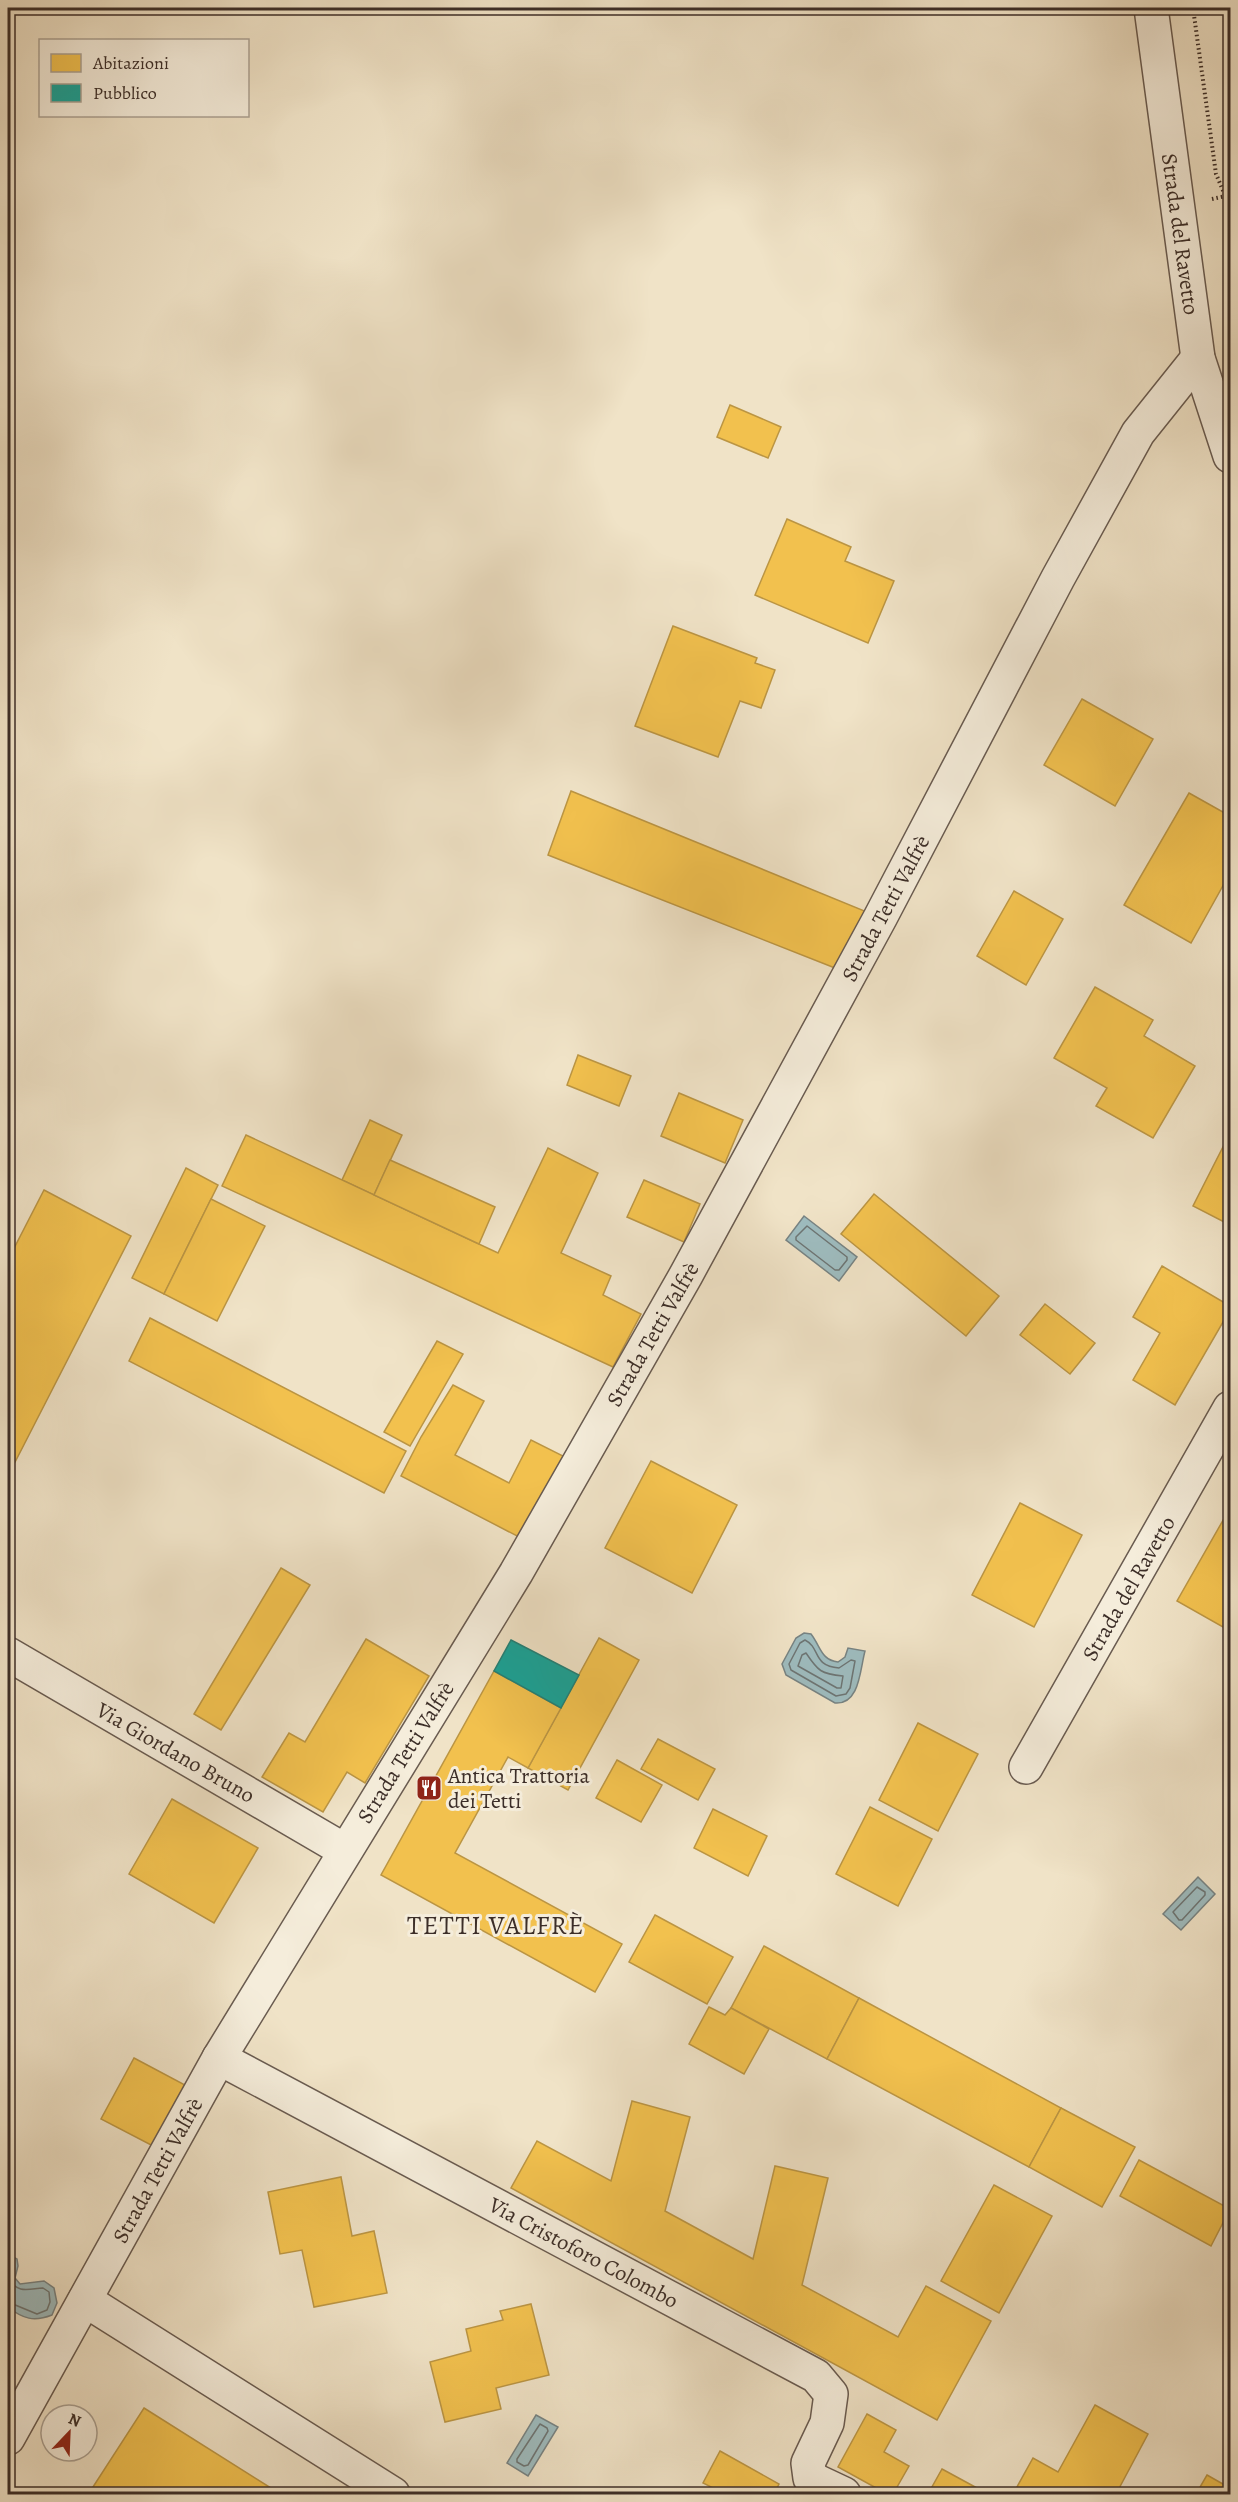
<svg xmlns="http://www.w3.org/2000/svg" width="1238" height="2502" viewBox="0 0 1238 2502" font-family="Alegreya,serif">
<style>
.water{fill:#9ebcbf;stroke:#778383;stroke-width:1.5}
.homes{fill:#f2c14e;stroke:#bb9543;stroke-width:1.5}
.public{fill:#17a398;stroke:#228076;stroke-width:1.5}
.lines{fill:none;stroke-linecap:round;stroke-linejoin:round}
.shore{stroke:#6d7574;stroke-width:1.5}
.minor-casing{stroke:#695b50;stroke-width:36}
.path{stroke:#3c2e28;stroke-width:4;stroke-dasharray:1.5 3;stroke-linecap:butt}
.minor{stroke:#f5eddb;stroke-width:33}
.labels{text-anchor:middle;stroke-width:6;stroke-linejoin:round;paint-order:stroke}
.street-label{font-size:22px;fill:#3c2e28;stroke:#f5eddb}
.poi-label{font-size:22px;fill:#3c2e28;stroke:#f5eddb;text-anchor:start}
.quarter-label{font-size:26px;letter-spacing:1.5px;fill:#3c2e28;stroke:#f5eddb}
</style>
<rect width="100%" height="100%" fill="#f0e3c7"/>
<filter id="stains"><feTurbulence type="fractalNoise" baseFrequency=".00333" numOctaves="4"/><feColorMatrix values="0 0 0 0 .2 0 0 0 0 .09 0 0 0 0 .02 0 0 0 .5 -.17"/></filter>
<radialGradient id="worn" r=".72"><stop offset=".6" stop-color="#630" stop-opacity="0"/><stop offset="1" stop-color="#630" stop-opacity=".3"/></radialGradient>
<g class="water">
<polygon points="804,1216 857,1257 839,1281 786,1240"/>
<path d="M 804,1633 L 811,1634 C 821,1647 821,1660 838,1662 L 845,1657 L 848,1648 L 865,1651 C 860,1669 860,1705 835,1703 L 786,1675 L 782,1664 L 796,1638 Z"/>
<polygon points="1198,1877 1215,1894 1181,1930 1163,1914"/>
<path d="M 11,2256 L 17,2259 L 18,2266 L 15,2278 L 20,2284 L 44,2281 L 54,2288 L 57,2303 L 52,2315 C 34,2322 23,2319 8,2307 L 8,2259 Z"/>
<polygon points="536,2415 558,2427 528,2476 507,2463"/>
</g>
<g class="homes">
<polygon points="730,405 781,427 768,458 717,437"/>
<polygon points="787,519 851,547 845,561 894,581 868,643 755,595"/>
<polygon points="673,626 757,658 755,663 775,670 761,708 740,701 718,757 635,726"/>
<polygon points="1082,699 1153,739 1115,806 1044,765"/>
<polygon points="571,791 867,912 835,968 548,855"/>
<polygon points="1189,793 1230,816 1230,873 1191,943 1124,905"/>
<polygon points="1014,891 1063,919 1026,985 977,956"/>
<polygon points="1095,987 1153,1020 1144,1036 1195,1066 1153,1138 1096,1106 1107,1088 1054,1058"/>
<polygon points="578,1055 631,1076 619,1106 567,1085"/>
<polygon points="679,1093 743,1120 725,1163 661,1136"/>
<polygon points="370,1120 402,1135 374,1195 342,1180"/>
<polygon points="1230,1133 1230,1225 1193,1206"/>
<polygon points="246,1135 498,1253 548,1148 598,1173 561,1253 611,1276 603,1295 641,1314 613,1367 222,1186"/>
<polygon points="390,1160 495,1207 479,1244 374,1195"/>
<polygon points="186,1168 218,1185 164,1294 132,1278"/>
<polygon points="644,1180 700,1204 684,1242 627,1217"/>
<polygon points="44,1190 131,1236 11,1470 8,1468 8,1260"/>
<polygon points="874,1194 999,1296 966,1336 841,1234"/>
<polygon points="211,1199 265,1226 217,1321 164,1294"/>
<polygon points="1162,1266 1230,1306 1230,1310 1175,1405 1133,1380 1160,1333 1133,1317"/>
<polygon points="1045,1304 1095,1343 1070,1374 1020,1335"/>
<polygon points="150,1318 406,1451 384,1493 129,1361"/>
<polygon points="437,1341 463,1354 410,1446 384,1432"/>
<polygon points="453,1385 484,1401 455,1455 509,1483 531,1440 565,1457 523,1539 401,1476 421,1437"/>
<polygon points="651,1461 737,1505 692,1593 605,1548"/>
<polygon points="1020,1503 1082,1535 1034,1627 972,1595"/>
<polygon points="1230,1508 1230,1631 1177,1601"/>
<polygon points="281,1568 310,1585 221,1730 194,1714"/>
<polygon points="599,1638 639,1660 568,1790 528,1768"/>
<polygon points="366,1639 429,1676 365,1783 347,1772 323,1812 262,1777 289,1733 305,1742"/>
<polygon points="494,1671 561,1708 528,1768 508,1757 455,1853 622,1944 595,1992 381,1875"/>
<polygon points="918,1723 978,1754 938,1831 879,1800"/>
<polygon points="658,1739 715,1769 698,1800 641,1769"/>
<polygon points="617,1760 662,1785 641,1822 596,1798"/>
<polygon points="172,1799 258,1848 214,1923 129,1874"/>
<polygon points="870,1807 932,1839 898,1906 836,1874"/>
<polygon points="713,1809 767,1836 748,1876 694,1848"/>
<polygon points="655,1915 733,1957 707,2004 629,1962"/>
<polygon points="764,1946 859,1998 827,2059 731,2008"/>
<polygon points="859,1998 1061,2108 1029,2167 827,2059"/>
<polygon points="709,2007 725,2015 731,2008 769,2029 744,2074 689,2044"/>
<polygon points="134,2058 185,2085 153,2146 101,2119"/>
<polygon points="632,2101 690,2117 665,2211 753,2259 775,2166 828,2178 802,2285 898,2337 926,2286 991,2321 937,2420 511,2188 537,2141 611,2181"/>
<polygon points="1061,2108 1135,2147 1102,2207 1029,2167"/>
<polygon points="1139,2160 1230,2209 1211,2246 1120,2196"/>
<polygon points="341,2177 352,2236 374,2231 387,2293 314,2307 302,2250 280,2254 268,2192"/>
<polygon points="994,2185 1052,2216 999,2313 941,2281"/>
<polygon points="531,2304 549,2375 496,2388 501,2409 445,2422 430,2362 471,2351 466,2329 503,2320 500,2311"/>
<polygon points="1095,2405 1148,2434 1116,2494 1013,2494 1033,2458 1058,2472"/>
<polygon points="144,2408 271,2488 267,2494 98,2494 91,2490"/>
<polygon points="867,2414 896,2430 884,2452 909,2466 893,2494 887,2494 838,2467"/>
<polygon points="720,2451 779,2484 774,2494 725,2494 703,2483"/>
<polygon points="942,2469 988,2494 928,2494"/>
<polygon points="1207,2475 1230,2488 1230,2494 1196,2494"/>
</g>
<polygon class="public" points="511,1640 579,1675 561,1708 494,1671"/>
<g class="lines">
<g class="shore">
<polygon points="807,1226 847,1257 847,1260 839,1270 835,1270 796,1240 796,1237"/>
<path d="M 805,1640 C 821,1648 812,1666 839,1668 L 851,1660 L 855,1661 L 850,1688 L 846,1694 L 836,1696 L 791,1670 L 789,1664 L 800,1643 Z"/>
<path d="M 806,1653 C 818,1671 821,1674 843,1676 L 841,1688 L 837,1688 L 798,1666 L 802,1655 Z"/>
<polygon points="1197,1887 1205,1892 1205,1895 1182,1920 1179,1920 1173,1912"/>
<path d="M 8,2263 L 12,2266 L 9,2279 C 18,2294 28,2289 43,2288 L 49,2292 L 50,2302 L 47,2310 L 37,2314 L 8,2302"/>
<polygon points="540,2424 547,2428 548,2431 528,2465 524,2466 517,2462 517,2459"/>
</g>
<g class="minor-casing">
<g id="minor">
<polyline points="1151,8 1198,358 1230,456"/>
<polyline points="8,1654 344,1850"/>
<polyline points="1026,1767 1230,1408"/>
<polyline points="219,2058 816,2376 831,2394 827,2423 808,2463 810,2478 844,2494"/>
<polyline points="85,2300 393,2494"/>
<polyline points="8,2438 219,2058 516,1573 686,1275 880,918 1058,578 1138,433 1198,358"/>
</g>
</g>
<g class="path">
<polyline points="1193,8 1216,174 1230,207"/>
<polyline points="1212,199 1226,196"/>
</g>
<use href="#minor" class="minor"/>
</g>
<defs>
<g id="restaurant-square" transform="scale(1.35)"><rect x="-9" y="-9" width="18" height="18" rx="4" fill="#8f2418" stroke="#f5eddb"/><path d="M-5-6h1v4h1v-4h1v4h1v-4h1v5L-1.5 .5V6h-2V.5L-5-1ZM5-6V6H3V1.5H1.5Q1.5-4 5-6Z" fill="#fff"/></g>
</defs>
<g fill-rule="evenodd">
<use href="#restaurant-square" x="429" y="1788"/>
</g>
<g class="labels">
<g class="street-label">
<text transform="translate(1181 234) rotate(82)" y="8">Strada del Ravetto</text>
<text transform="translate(885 908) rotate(-62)" y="8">Strada Tetti Valfrè</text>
<text transform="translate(652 1334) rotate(-60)" y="8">Strada Tetti Valfrè</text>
<text transform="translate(1128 1588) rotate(-60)" y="8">Strada del Ravetto</text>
<text transform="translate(176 1752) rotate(30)" y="8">Via Giordano Bruno</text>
<text transform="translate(405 1752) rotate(-58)" y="8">Strada Tetti Valfrè</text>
<text transform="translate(157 2170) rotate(-61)" y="8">Strada Tetti Valfrè</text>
<text transform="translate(584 2252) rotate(28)" y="8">Via Cristoforo Colombo</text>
</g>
<g class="poi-label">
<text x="448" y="1783">Antica Trattoria<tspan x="448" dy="25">dei Tetti</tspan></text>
</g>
<g class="quarter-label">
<text x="496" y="1934">TETTI VALFRÈ</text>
</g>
</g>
<rect width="1238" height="2502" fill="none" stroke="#f0e3c7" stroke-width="30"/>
<rect x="9" y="9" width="1220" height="2484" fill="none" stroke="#3c2e28" stroke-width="3"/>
<rect x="15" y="15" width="1208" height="2472" fill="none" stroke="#3c2e28" stroke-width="1.5"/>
<rect x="39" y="39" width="210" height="78" fill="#f5eddb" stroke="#aba193" stroke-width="1.5"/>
<rect x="51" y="54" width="30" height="18" fill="#f2c14e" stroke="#aba193" stroke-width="1.5"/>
<text x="93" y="69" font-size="18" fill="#3c2e28">Abitazioni</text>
<rect x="51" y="84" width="30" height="18" fill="#17a398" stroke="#aba193" stroke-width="1.5"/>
<text x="93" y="99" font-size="18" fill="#3c2e28">Pubblico</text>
<g transform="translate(69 2433) rotate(23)"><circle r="28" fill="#f5eddb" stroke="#aba193" stroke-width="1.5"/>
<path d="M0-4.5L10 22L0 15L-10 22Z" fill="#8f2418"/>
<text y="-9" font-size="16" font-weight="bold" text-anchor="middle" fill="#3c2e28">N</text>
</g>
<rect width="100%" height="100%" filter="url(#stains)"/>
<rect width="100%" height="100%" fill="url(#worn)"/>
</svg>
